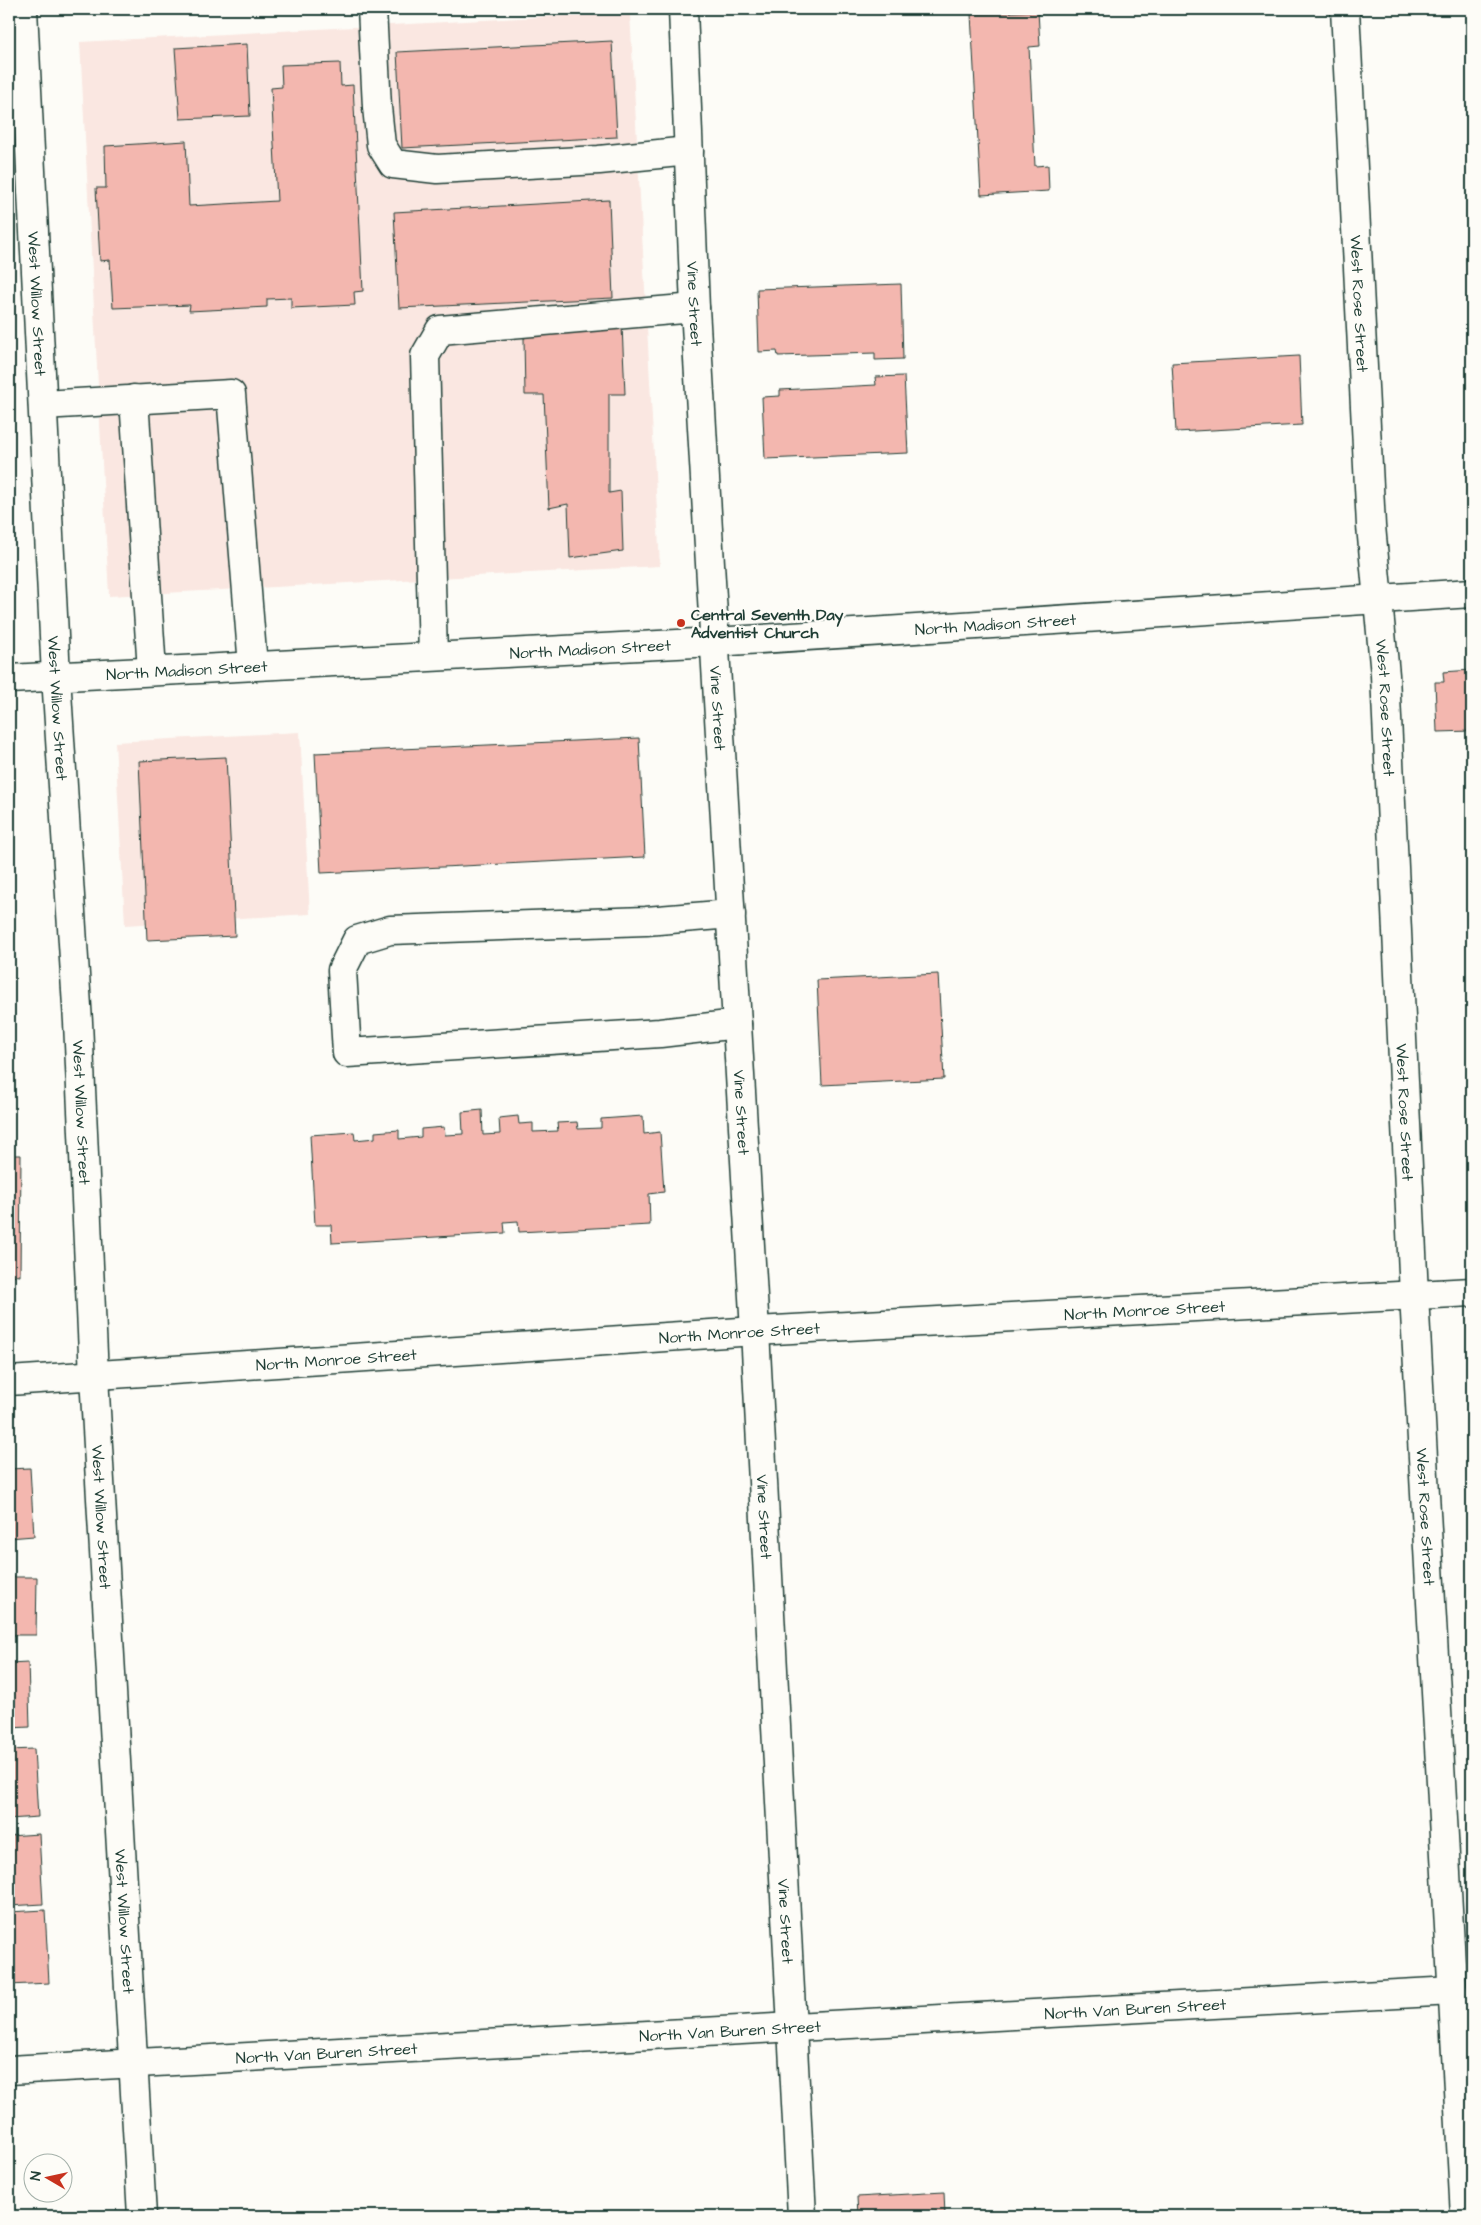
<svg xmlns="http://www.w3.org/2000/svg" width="1481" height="2225" viewBox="0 0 1481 2225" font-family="'Architects Daughter',sans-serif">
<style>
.built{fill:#fae7e1}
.building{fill:#f3b7af;stroke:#1f3d34}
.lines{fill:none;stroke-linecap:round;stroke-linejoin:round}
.minor-casing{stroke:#1f3d34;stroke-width:31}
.minor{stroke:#fdfcf7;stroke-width:28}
.poi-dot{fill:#c8321e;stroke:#fdfcf7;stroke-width:2}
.labels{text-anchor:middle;stroke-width:4.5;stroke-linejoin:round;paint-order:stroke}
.street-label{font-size:16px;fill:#1f3d34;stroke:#fdfcf7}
.poi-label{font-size:16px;font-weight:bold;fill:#1f3d34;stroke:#fdfcf7;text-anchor:start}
</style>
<rect width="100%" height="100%" fill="#fdfcf7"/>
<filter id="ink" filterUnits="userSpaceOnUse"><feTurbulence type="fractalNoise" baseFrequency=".02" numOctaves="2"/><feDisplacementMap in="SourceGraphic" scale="10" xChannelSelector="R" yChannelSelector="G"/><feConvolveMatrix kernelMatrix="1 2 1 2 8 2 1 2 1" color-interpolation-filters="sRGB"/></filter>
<g filter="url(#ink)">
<g class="built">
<polygon points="630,12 660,566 109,596 80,42"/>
<polygon points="300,732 310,914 125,925 115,742"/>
</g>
<g class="building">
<polygon points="1038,11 1040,46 1029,47 1035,166 1048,165 1049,191 981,195 971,14"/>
<polygon points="612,41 617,137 402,148 397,52"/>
<polygon points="247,44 250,116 180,119 175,48"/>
<polygon points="340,63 341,86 353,85 363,291 354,292 355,305 291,308 291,298 267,299 267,307 189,311 190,305 113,308 110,260 100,261 96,188 106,188 105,146 186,141 189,206 277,201 271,88 282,87 281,65"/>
<polygon points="609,200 613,298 399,308 394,212"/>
<polygon points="901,284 903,359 875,360 875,353 778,356 777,351 759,352 757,289"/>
<polygon points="596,320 599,330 622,326 625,394 609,394 609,493 621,491 623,551 570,558 568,504 549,508 544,395 525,395 524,338"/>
<polygon points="1299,356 1302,425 1176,432 1172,363"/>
<polygon points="904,376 908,453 765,459 762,397 780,396 780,390 876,385 875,377"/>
<polygon points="1472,670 1472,731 1437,732 1435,682 1444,682 1443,672"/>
<polygon points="639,738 645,857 321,873 315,753"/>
<polygon points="226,757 235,936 147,940 139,761"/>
<polygon points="938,974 944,1079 822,1085 817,980"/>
<polygon points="482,1110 483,1135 500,1134 499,1118 518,1116 519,1124 533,1123 533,1132 558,1131 557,1123 577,1122 578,1129 601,1128 601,1119 643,1116 644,1134 660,1132 664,1192 649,1194 650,1225 519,1232 518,1221 504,1222 505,1233 332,1243 331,1225 315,1225 310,1135 354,1132 355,1140 375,1138 375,1132 399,1130 399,1139 421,1137 421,1129 444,1127 445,1135 463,1134 462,1112"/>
<polygon points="9,1155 21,1155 20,1276 9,1275"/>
<polygon points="30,1468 34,1536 9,1538 9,1469"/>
<polygon points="9,1577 37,1577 36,1635 9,1635"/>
<polygon points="28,1662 30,1727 9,1728 9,1663"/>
<polygon points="34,1749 38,1817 9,1819 9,1750"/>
<polygon points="39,1834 43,1904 9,1906 9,1836"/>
<polygon points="45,1910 49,1983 9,1985 9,1912"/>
<polygon points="944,2192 945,2216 858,2216 857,2197"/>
</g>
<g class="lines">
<g class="minor-casing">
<g id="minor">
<path id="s1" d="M 23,9 L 56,676 L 78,1022 L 94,1376 L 142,2216"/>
<polyline points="372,9 377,107 381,145 393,164 437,169 599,160 689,151"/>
<path id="s2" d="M 683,9 L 695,308 L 755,1331 L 802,2216"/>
<path id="s3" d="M 1345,9 L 1371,526 L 1385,675 L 1414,1295 L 1465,2216"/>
<polyline points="134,399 152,671"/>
<polyline points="43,405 231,394 253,666"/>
<polyline points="433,656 425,356 440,330 695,308"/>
<path id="s4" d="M 9,679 L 715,642 L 1472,593"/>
<polyline points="731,914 646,921 390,930 357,940 342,970 347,1053 660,1033 737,1024"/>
<path id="s5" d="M 9,1381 L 755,1331 L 1472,1292"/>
<path id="s6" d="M 9,2070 L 1453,1991"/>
</g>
</g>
<use href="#minor" class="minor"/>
</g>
</g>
<circle class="poi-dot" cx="681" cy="623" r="5"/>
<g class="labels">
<g class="street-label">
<text dy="6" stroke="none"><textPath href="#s1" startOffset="295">West Willow Street</textPath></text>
<text dy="6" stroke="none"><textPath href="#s2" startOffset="295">Vine Street</textPath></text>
<text dy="6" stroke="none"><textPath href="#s3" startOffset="295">West Rose Street</textPath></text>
<text dy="6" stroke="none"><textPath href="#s4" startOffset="988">North Madison Street</textPath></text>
<text dy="6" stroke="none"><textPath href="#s4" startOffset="582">North Madison Street</textPath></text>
<text dy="6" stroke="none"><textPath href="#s4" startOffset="178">North Madison Street</textPath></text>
<text dy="6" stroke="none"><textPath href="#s1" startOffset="700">West Willow Street</textPath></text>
<text dy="6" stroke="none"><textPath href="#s2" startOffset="700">Vine Street</textPath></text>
<text dy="6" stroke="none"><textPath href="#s3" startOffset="700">West Rose Street</textPath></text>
<text dy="6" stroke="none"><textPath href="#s3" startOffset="1105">West Rose Street</textPath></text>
<text dy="6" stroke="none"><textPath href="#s1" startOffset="1105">West Willow Street</textPath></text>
<text dy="6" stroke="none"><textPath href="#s2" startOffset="1105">Vine Street</textPath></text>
<text dy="6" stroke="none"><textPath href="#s5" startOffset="1138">North Monroe Street</textPath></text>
<text dy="6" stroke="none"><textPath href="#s5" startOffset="732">North Monroe Street</textPath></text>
<text dy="6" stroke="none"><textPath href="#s5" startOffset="328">North Monroe Street</textPath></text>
<text dy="6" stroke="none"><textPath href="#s1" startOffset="1510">West Willow Street</textPath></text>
<text dy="6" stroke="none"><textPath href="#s2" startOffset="1510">Vine Street</textPath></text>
<text dy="6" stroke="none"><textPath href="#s3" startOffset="1510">West Rose Street</textPath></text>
<text dy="6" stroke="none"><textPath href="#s1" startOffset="1915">West Willow Street</textPath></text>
<text dy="6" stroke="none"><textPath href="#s2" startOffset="1915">Vine Street</textPath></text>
<text dy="6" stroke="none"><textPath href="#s6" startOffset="1128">North Van Buren Street</textPath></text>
<text dy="6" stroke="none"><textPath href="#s6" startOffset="722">North Van Buren Street</textPath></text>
<text dy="6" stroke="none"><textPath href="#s6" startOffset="318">North Van Buren Street</textPath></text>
</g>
<g class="poi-label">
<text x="691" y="620">Central Seventh Day<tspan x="691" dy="18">Adventist Church</tspan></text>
</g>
</g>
<rect width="1481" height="2225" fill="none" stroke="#fdfcf7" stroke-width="30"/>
<rect x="15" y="15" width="1451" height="2195" fill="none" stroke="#1f3d34" stroke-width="2" filter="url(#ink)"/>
<g transform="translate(48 2178) rotate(279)"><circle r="24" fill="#fdfcf7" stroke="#a4b0a9"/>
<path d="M0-4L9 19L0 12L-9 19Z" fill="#c8321e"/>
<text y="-8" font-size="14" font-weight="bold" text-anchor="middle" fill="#1f3d34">N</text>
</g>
</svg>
